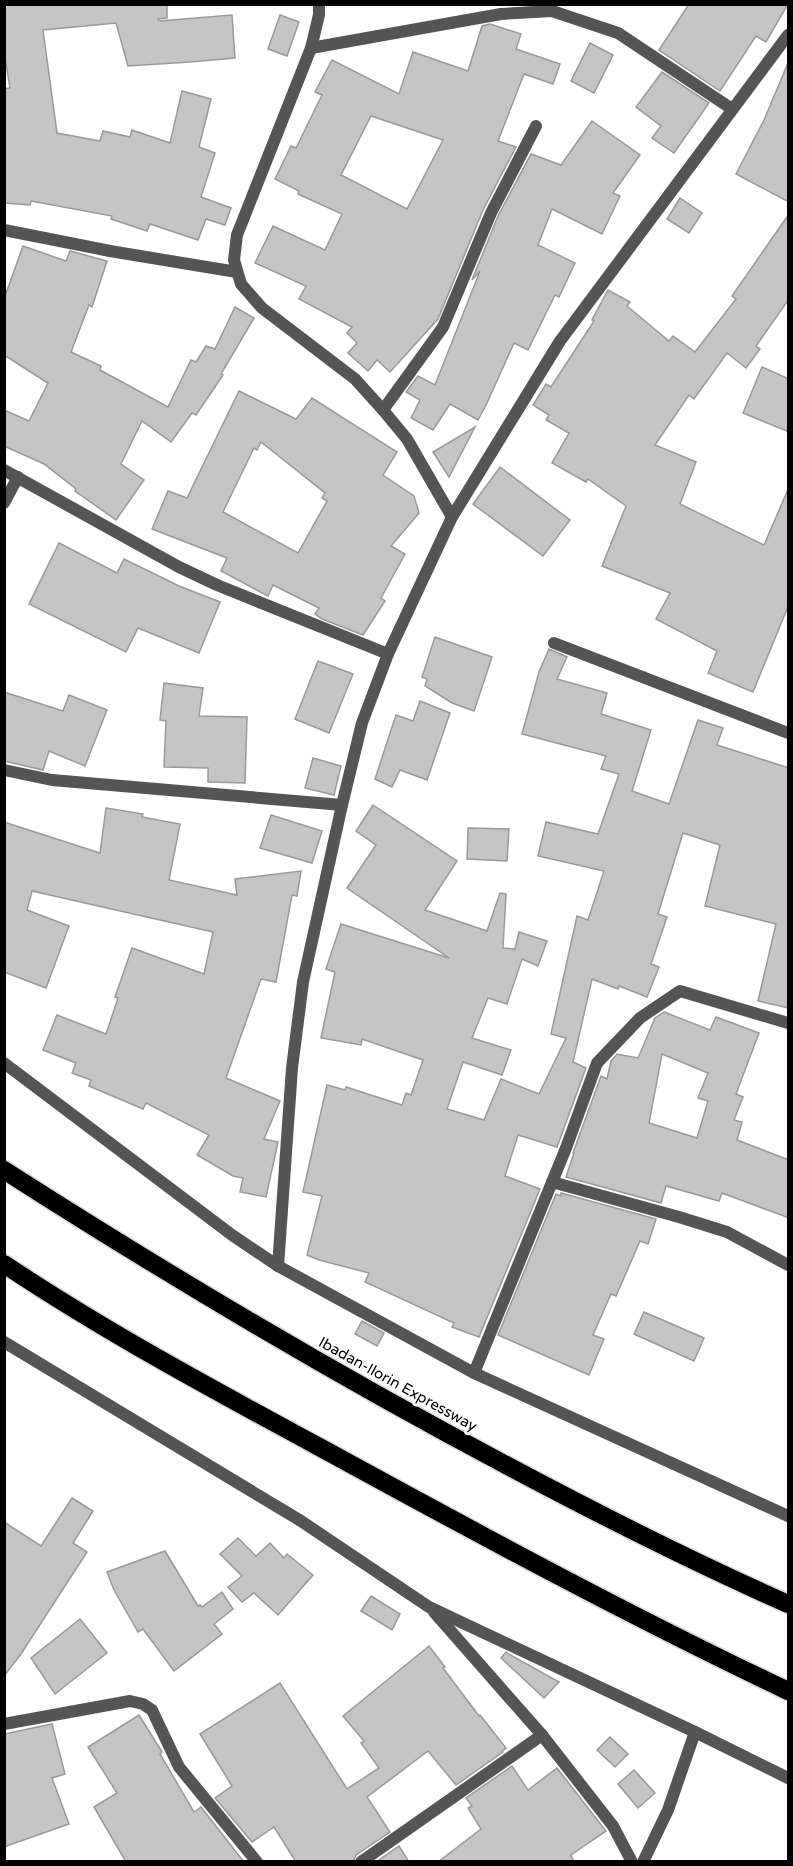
<svg xmlns="http://www.w3.org/2000/svg" width="793" height="1866" viewBox="0 0 793 1866" font-family="'Varela Round',sans-serif">
<style>
.building{fill:#c4c4c4;stroke:#999;stroke-width:1.5;fill-rule:evenodd}
.lines{fill:none;stroke-linecap:round;stroke-linejoin:round}
.highway-casing{stroke:#dbdbdb;stroke-width:21}
.street{stroke:#555;stroke-width:12}
.highway{stroke:#000;stroke-width:18}
.labels{text-anchor:middle;stroke-width:6;stroke-linejoin:round;paint-order:stroke}
.street-label{font-size:15px;fill:#000;stroke:#fff}
</style>
<rect width="100%" height="100%" fill="#fff"/>
<g class="building">
<polygon points="4,4 167,4 167,18 158,19 159,21 232,15 235,58 190,62 128,66 116,23 43,30 57,133 100,141 103,131 130,137 132,130 170,143 182,91 211,99 199,147 215,153 201,197 231,208 225,225 206,219 198,240 150,224 147,231 111,219 112,216 31,201 30,205 4,203 4,89 10,88 4,52"/>
<polygon points="689,4 788,4 766,42 756,36 720,91 659,50"/>
<polygon points="280,15 299,22 287,56 268,49"/>
<path d="M 490,24 L 521,34 L 516,49 L 560,64 L 553,84 L 524,74 L 498,141 L 516,147 L 483,210 L 438,319 L 390,372 L 377,360 L 368,371 L 348,353 L 357,343 L 347,333 L 352,327 L 299,299 L 306,286 L 255,263 L 273,226 L 325,250 L 342,214 L 298,194 L 299,191 L 275,179 L 291,146 L 296,148 L 322,95 L 315,92 L 332,60 L 399,94 L 413,52 L 468,71 L 482,26 ZM 371,116 L 443,140 L 407,209 L 341,175 Z"/>
<polygon points="590,43 613,55 594,93 571,81"/>
<polygon points="788,63 789,63 789,202 736,174 764,120"/>
<polygon points="662,72 709,103 674,153 652,138 661,126 636,107"/>
<polygon points="592,121 640,155 613,193 620,196 602,234 552,209 538,245 575,263 559,297 555,295 528,350 514,343 487,403 478,420 450,404 433,430 411,418 420,400 406,392 418,376 435,385 480,271 472,280 498,216 531,154 561,165"/>
<polygon points="680,198 702,213 689,233 667,219"/>
<polygon points="789,214 789,299 756,346 760,349 746,368 727,353 694,399 689,395 655,445 696,462 680,504 764,545 789,487 789,604 753,692 708,673 717,651 656,619 670,593 602,566 626,506 588,479 586,482 552,463 569,433 546,420 549,415 533,405 546,384 551,387 594,321 592,320 608,290 630,302 627,306 669,341 673,336 695,352 736,299 732,296"/>
<polygon points="23,246 66,261 70,251 107,261 92,307 89,305 71,352 101,366 100,370 168,407 191,360 196,362 206,346 215,349 235,307 254,318 221,374 223,375 196,415 192,413 171,442 142,421 121,464 144,480 116,520 75,491 76,489 44,464 4,446 4,410 29,421 48,383 4,355 4,299"/>
<polygon points="762,367 789,379 789,432 743,413"/>
<path d="M 239,391 L 296,419 L 312,398 L 397,452 L 383,475 L 414,496 L 419,513 L 391,546 L 405,554 L 381,598 L 385,601 L 363,635 L 322,619 L 315,614 L 319,608 L 273,585 L 268,596 L 221,571 L 227,558 L 152,529 L 168,491 L 187,498 ZM 261,442 L 325,493 L 322,498 L 327,501 L 298,553 L 223,512 L 254,448 L 257,450 Z"/>
<polygon points="475,427 449,477 433,452"/>
<polygon points="500,467 570,520 543,556 473,504"/>
<polygon points="59,543 117,573 124,559 179,586 220,602 199,653 138,628 126,652 29,604"/>
<polygon points="435,637 492,657 474,711 452,703 425,686 427,679 422,677"/>
<polygon points="549,649 567,657 557,679 607,693 601,714 651,730 632,791 669,804 698,720 723,728 717,745 789,768 789,1008 758,1001 776,924 705,906 720,845 683,833 658,914 667,917 651,964 659,967 647,997 619,986 618,989 592,979 573,1062 586,1068 557,1147 518,1135 505,1176 540,1189 479,1337 452,1327 454,1323 365,1282 369,1273 319,1260 307,1255 322,1196 303,1192 327,1085 345,1090 346,1087 402,1105 406,1093 411,1095 423,1060 362,1039 361,1045 321,1038 335,972 326,969 341,924 449,958 347,888 376,845 356,831 373,805 457,861 425,910 487,931 500,893 506,894 503,948 515,949 519,932 547,941 538,966 522,959 507,1004 488,998 472,1038 511,1050 502,1075 463,1062 447,1109 484,1120 501,1079 539,1094 566,1038 551,1034 577,916 588,920 604,871 538,856 546,822 598,834 619,774 601,769 606,756 522,734 539,672"/>
<polygon points="318,661 353,674 329,733 295,719"/>
<polygon points="164,683 203,688 199,716 247,717 245,783 208,782 208,768 164,767 166,721 160,720"/>
<polygon points="4,692 63,711 69,695 107,710 85,766 49,751 43,770 4,761"/>
<polygon points="420,701 450,713 427,780 400,770 392,787 375,779 396,715 413,721"/>
<polygon points="313,758 341,766 334,795 305,788"/>
<polygon points="106,808 143,814 142,817 180,824 169,880 237,895 235,879 301,871 297,896 292,895 276,982 261,979 226,1078 280,1101 264,1139 278,1142 266,1197 240,1192 243,1178 233,1176 197,1155 209,1135 146,1103 143,1109 89,1086 91,1080 72,1073 76,1063 43,1050 57,1015 106,1034 118,998 115,997 132,948 204,974 213,932 32,891 27,910 69,926 46,988 4,972 4,822 100,853"/>
<polygon points="271,815 322,831 312,863 260,848"/>
<polygon points="468,828 509,829 507,861 467,859"/>
<path d="M 664,1012 L 710,1030 L 716,1017 L 759,1033 L 736,1094 L 743,1097 L 734,1120 L 742,1122 L 737,1140 L 789,1160 L 789,1218 L 722,1193 L 719,1201 L 666,1186 L 661,1203 L 566,1177 L 574,1153 L 573,1153 L 601,1076 L 607,1079 L 611,1061 L 617,1054 L 638,1058 L 655,1018 ZM 662,1054 L 708,1073 L 698,1098 L 708,1101 L 697,1138 L 649,1123 Z"/>
<polygon points="561,1193 656,1219 648,1244 640,1241 616,1296 611,1294 593,1335 604,1339 589,1375 498,1335 556,1194 561,1196"/>
<polygon points="644,1312 704,1338 694,1361 634,1334"/>
<polygon points="362,1321 384,1333 377,1346 355,1334"/>
<polygon points="72,1498 93,1511 73,1543 87,1552 21,1654 4,1676 4,1522 41,1546"/>
<polygon points="238,1538 256,1556 270,1543 284,1558 287,1554 313,1575 278,1615 254,1593 242,1602 228,1587 242,1576 220,1554"/>
<polygon points="165,1551 198,1606 200,1605 202,1607 222,1592 233,1609 214,1624 222,1634 174,1671 143,1629 138,1632 114,1590 107,1572"/>
<polygon points="371,1596 400,1614 392,1630 361,1611"/>
<polygon points="80,1619 107,1653 55,1694 31,1658"/>
<polygon points="429,1646 445,1667 443,1668 479,1716 480,1715 506,1748 502,1751 503,1752 456,1785 428,1751 367,1797 390,1832 356,1855 353,1862 296,1862 274,1827 252,1842 215,1798 232,1786 200,1734 280,1683 347,1789 379,1768 361,1743 364,1741 343,1716"/>
<polygon points="506,1652 507,1653 559,1682 544,1698 501,1658"/>
<polygon points="139,1715 162,1752 160,1754 194,1812 201,1807 244,1862 126,1862 94,1807 117,1793 88,1747"/>
<polygon points="52,1724 65,1774 52,1778 69,1824 4,1847 4,1734"/>
<polygon points="610,1737 628,1754 615,1767 597,1750"/>
<polygon points="512,1766 528,1790 557,1768 606,1831 571,1855 574,1862 438,1862 481,1829 468,1808 472,1806 466,1798"/>
<polygon points="634,1770 655,1793 638,1808 618,1784"/>
<polygon points="399,1846 409,1862 376,1862"/>
</g>
<g class="lines">
<g class="highway-casing">
<g id="highway">
<path d="M 4,1170 C 168,1275 336,1375 508,1466 C 600,1515 693,1562 788,1604"/>
<path d="M 4,1264 C 109,1334 223,1395 334,1455 C 484,1537 634,1618 788,1691"/>
</g>
</g>
<g class="street">
<polyline points="319,4 319,15 311,48 237,235 234,260 241,284 262,308 355,379 383,410 407,439 452,517"/>
<polyline points="311,48 501,14 552,11 618,33 732,109"/>
<polyline points="4,230 110,251 237,272"/>
<polyline points="383,410 443,327 491,213 536,126"/>
<polyline points="4,470 179,567 217,585 388,654"/>
<polyline points="4,503 18,477"/>
<polyline points="554,643 788,733"/>
<polyline points="4,770 52,780 342,805"/>
<polyline points="4,1063 232,1235 278,1266 474,1373 788,1516"/>
<polyline points="552,1182 679,1217 727,1232 788,1265"/>
<polyline points="278,1266 292,1068 303,982 342,805 362,723 388,654 452,517 560,341 788,35"/>
<polyline points="4,1342 301,1521 429,1607 695,1732 788,1778"/>
<polyline points="474,1373 566,1148 597,1063 640,1018 680,991 788,1023"/>
<polyline points="434,1612 542,1735 613,1826 632,1862"/>
<polyline points="4,1724 130,1701 143,1704 152,1710 179,1767 257,1862"/>
<polyline points="361,1862 542,1735"/>
<polyline points="643,1862 668,1810 695,1732"/>
</g>
<use href="#highway" class="highway"/>
</g>
<g class="labels">
<g class="street-label">
<text transform="translate(398 1384) rotate(29)" y="5">Ibadan-Ilorin Expressway</text>
</g>
</g>
<rect width="793" height="1866" fill="none" stroke="#000000" stroke-width="12"/>
</svg>
